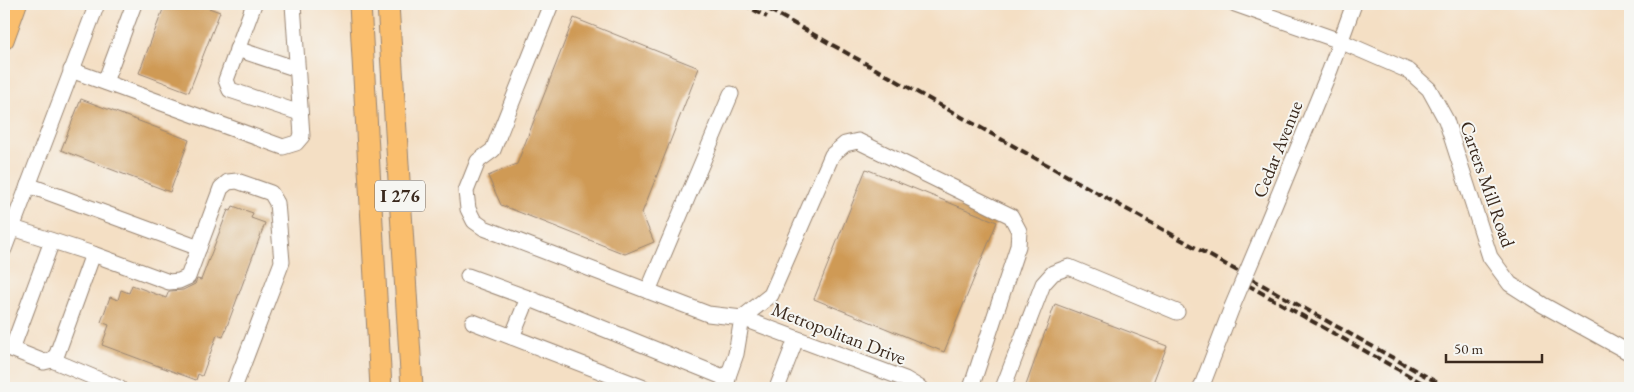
<svg xmlns="http://www.w3.org/2000/svg" width="1634" height="392" viewBox="0 0 1634 392" font-family="'EB Garamond',serif">
<style>
.building{fill:#cf9a54}
.lines{fill:none;stroke-linecap:round;stroke-linejoin:round}
.minor-casing{stroke:#988471;stroke-width:17}
.major-casing{stroke:#988471;stroke-width:21}
.highway-casing{stroke:#988471;stroke-width:23}
.minor{stroke:#fff;stroke-width:15}
.major{stroke:#fabe6d;stroke-width:19}
.highway{stroke:#fabe6d;stroke-width:21}
.rail{stroke:#3b2a1e;stroke-width:4;stroke-dasharray:8 4;stroke-linecap:butt}
.minor-bridge-casing{stroke:#988471;stroke-width:17;stroke-linecap:butt}
.minor-bridge{stroke:#fff;stroke-width:15}
.labels{text-anchor:middle;stroke-width:4;stroke-linejoin:round;paint-order:stroke}
.shield{fill:#f6f6f2;stroke:#73675e;stroke-width:1}
.shield-label{font-size:18px;font-weight:bold;fill:#3b2a1e}
.street-label{font-size:19px;fill:#3b2a1e;stroke:#f6f6f2}
</style>
<rect width="100%" height="100%" fill="#f6f6f2"/>
<filter id="ink" filterUnits="userSpaceOnUse"><feTurbulence type="fractalNoise" baseFrequency=".02" numOctaves="2"/><feDisplacementMap in="SourceGraphic" scale="10" xChannelSelector="R" yChannelSelector="G"/><feConvolveMatrix kernelMatrix="1 2 1 2 8 2 1 2 1" color-interpolation-filters="sRGB"/></filter>
<filter id="wash" filterUnits="userSpaceOnUse"><feTurbulence type="fractalNoise" baseFrequency=".0096" numOctaves="4" result="noise"/><feDisplacementMap in="SourceGraphic" scale="20" xChannelSelector="R" yChannelSelector="G"/><feGaussianBlur stdDeviation="1.12" result="paint"/><feColorMatrix in="noise" values="0 0 0 0 0 0 0 0 0 0 0 0 0 0 0 0 0 1.4 0 .05"/><feComposite in="paint" operator="in"/></filter>
<g filter="url(#wash)">
<rect width="100%" height="100%" fill="#f4dfc4"/>
<g id="blocks">
<g class="building">
<polygon points="165,4 198,4 220,12 189,92 139,73"/>
<polygon points="574,18 699,68 642,213 654,242 625,254 501,205 488,176 517,164"/>
<polygon points="81,99 189,140 170,192 61,150"/>
<polygon points="866,169 997,222 944,352 814,299"/>
<polygon points="233,206 253,213 251,218 265,223 223,337 217,335 202,376 198,374 196,380 102,345 109,325 101,322 110,297 118,300 121,290 129,293 132,285 166,298 169,291 183,290 195,284 197,279 201,280 228,210 231,211"/>
<polygon points="1055,304 1167,346 1151,388 1025,388"/>
</g>
</g>
</g>
<g filter="url(#ink)">
<use href="#blocks" fill-opacity="0" stroke="#988471" stroke-width="1"/>
<g class="lines">
<g class="minor-casing">
<g id="minor">
<polyline points="254,4 226,80 230,90 300,113"/>
<polyline points="551,4 493,150 478,161 466,191 468,209 474,221 484,228 708,314 742,318 905,379 920,388"/>
<polyline points="1235,4 1340,41 1409,71 1429,89 1446,120 1490,257 1510,284 1543,305 1630,353"/>
<polyline points="237,49 297,69"/>
<polyline points="71,70 283,147 296,143 302,136 293,4"/>
<polyline points="105,82 134,4"/>
<polyline points="28,185 199,248"/>
<polyline points="4,225 93,254 57,354 52,360 44,362 4,346"/>
<polyline points="1259,243 1330,70 1354,4"/>
<polyline points="4,249 97,4"/>
<polyline points="93,254 169,282 179,281 188,277 221,188 228,182 237,181 271,193 277,203 282,262 234,388"/>
<polyline points="468,276 528,298"/>
<polyline points="648,291 731,94"/>
<polyline points="473,322 644,388"/>
<polyline points="512,337 528,298 728,379"/>
<polyline points="12,349 52,241"/>
<polyline points="52,360 119,388"/>
<polyline points="724,388 736,354 742,318 771,295 832,155 845,144 858,141 1011,216 1019,231 1018,246 971,388"/>
<polyline points="777,388 796,339"/>
<polyline points="1003,388 1043,284 1053,273 1069,267 1177,312"/>
<polyline points="1201,388 1232,307"/>
</g>
</g>
<g class="major-casing">
<polyline id="major" points="4,40 17,4"/>
</g>
<g class="highway-casing">
<g id="highway">
<polyline points="360,4 381,388"/>
<polyline points="388,4 412,388"/>
</g>
</g>
<use href="#minor" class="minor"/>
<use href="#major" class="major"/>
<use href="#highway" class="highway"/>
<g class="rail">
<polyline points="743,4 767,17"/>
<polyline points="759,4 1447,388"/>
<polyline points="1237,279 1431,388"/>
</g>
<g class="minor-bridge-casing">
<polyline id="minor-bridge" points="1232,307 1259,243"/>
</g>
<use href="#minor-bridge" class="minor-bridge"/>
</g>
</g>
<g class="labels">
<rect class="shield" x="375" y="180.5" width="50" height="31" rx="4"/>
<g class="shield-label">
<text x="400" y="202">I 276</text>
</g>
<g class="street-label">
<text transform="translate(1277 149) rotate(-68)" y="7">Cedar Avenue</text>
<text transform="translate(1488 184) rotate(71)" y="7">Carters Mill Road</text>
<text transform="translate(839 333) rotate(21)" y="7">Metropolitan Drive</text>
</g>
</g>
<rect width="1634" height="392" fill="none" stroke="#f6f6f2" stroke-width="20"/>
<path d="M1446 354v8h96v-8" fill="none" stroke="#3b2a1e" stroke-width="2.5"/>
<text x="1454" y="354" font-size="15" fill="#3b2a1e" stroke="#f6f6f2" stroke-width="4" paint-order="stroke">50 m</text>
</svg>
